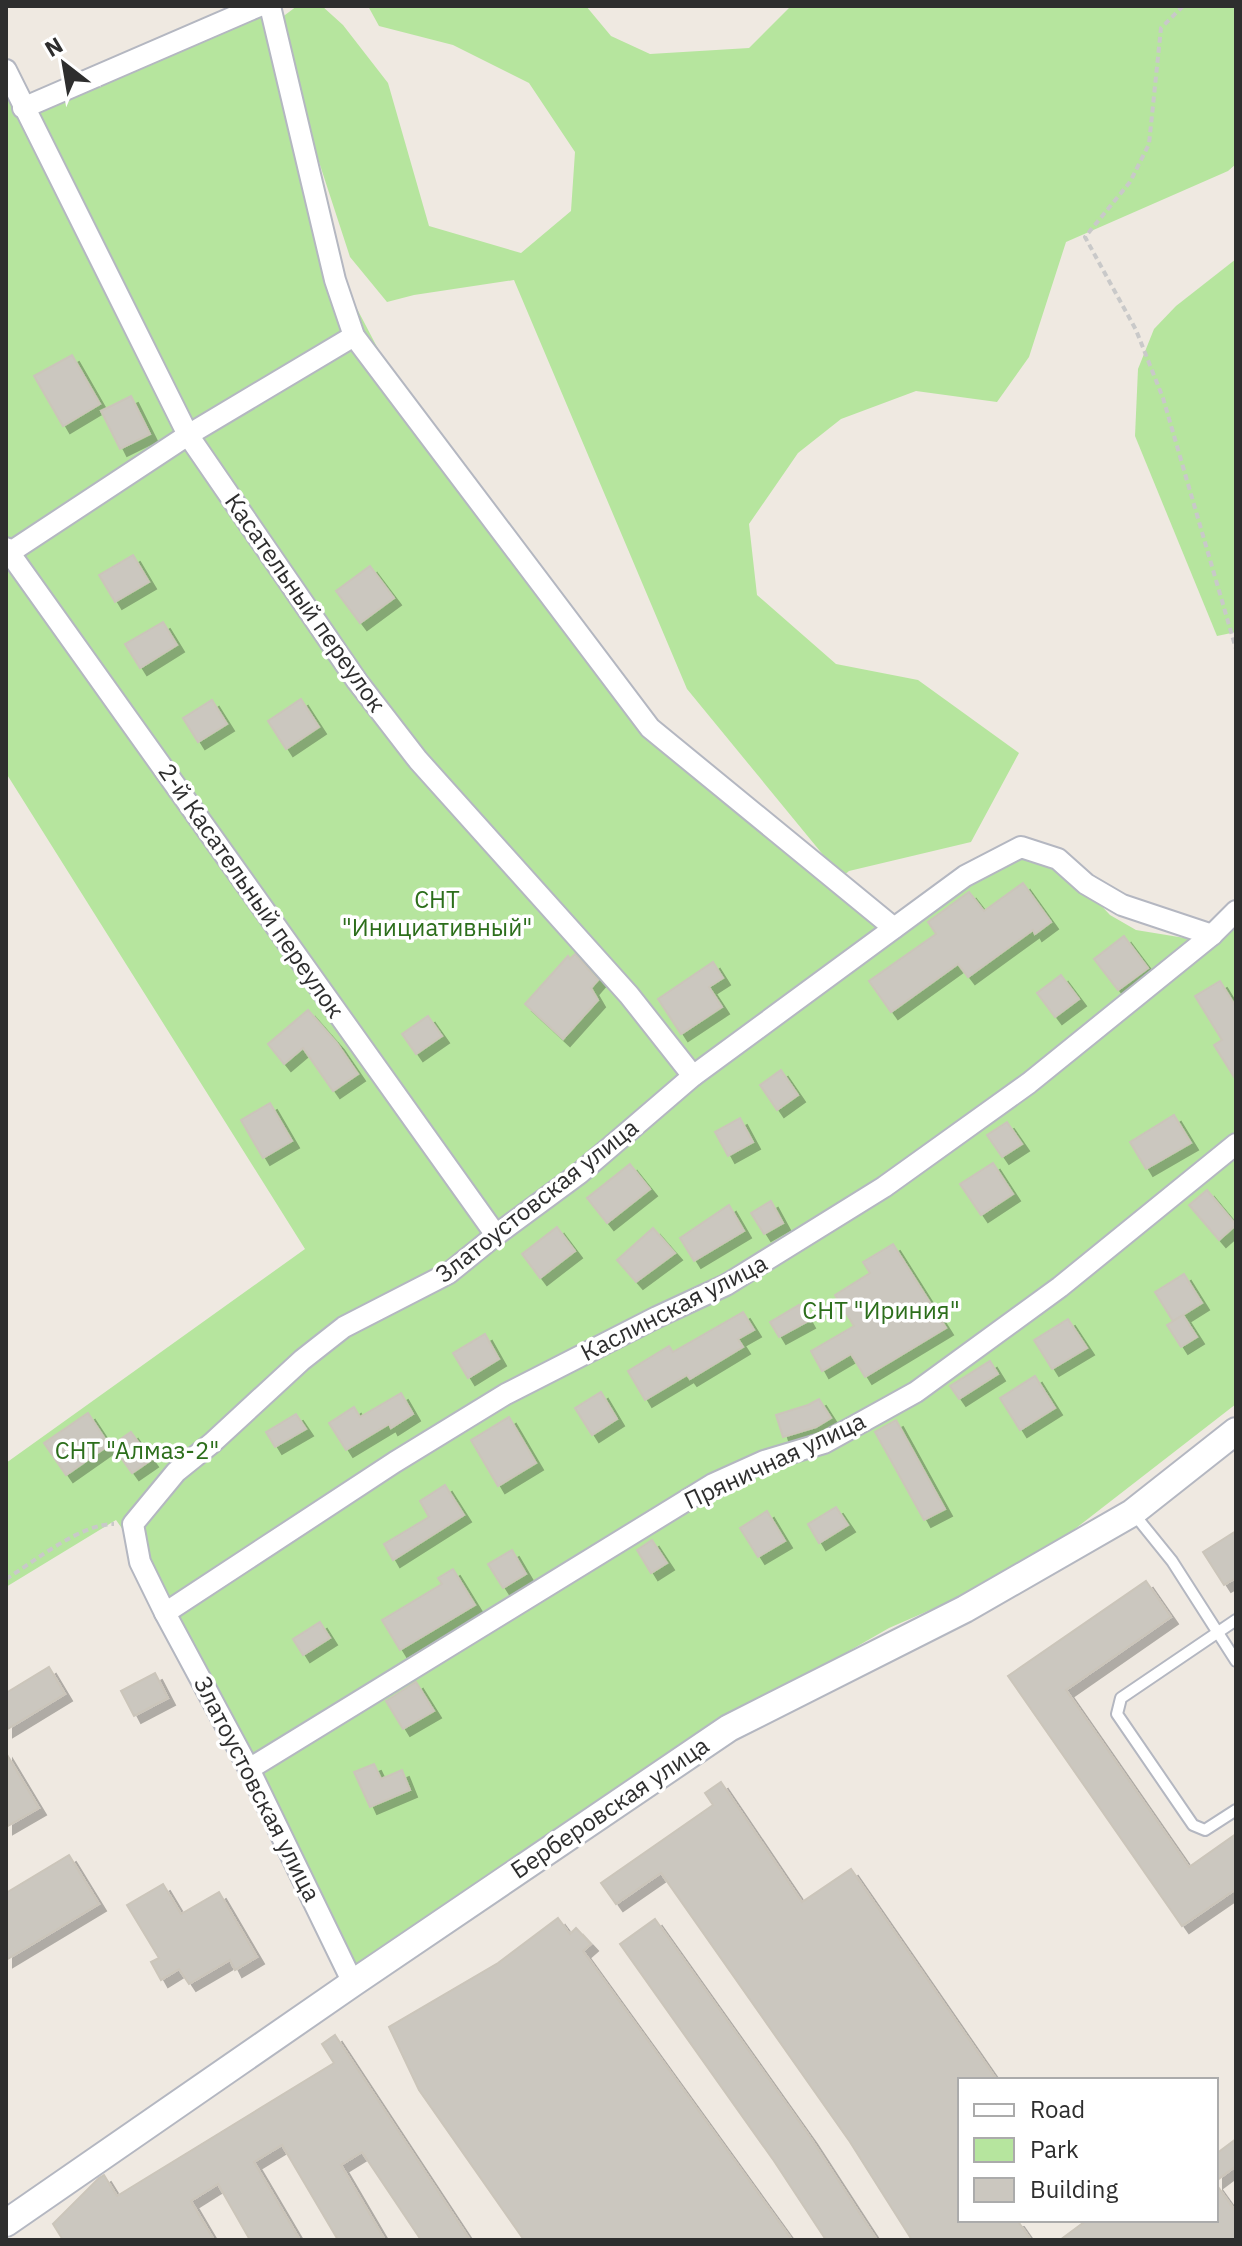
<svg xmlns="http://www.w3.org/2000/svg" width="1242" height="2246" viewBox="0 0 1242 2246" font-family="'IBM Plex Sans',sans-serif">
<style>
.green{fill:#b6e59e;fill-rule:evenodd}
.building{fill:#cbc7bf;stroke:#cbc5ba;stroke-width:2;filter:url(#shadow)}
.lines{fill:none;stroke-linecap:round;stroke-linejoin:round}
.service-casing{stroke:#b4b7c1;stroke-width:14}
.minor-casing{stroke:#b4b7c1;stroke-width:24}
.tertiary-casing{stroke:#b4b7c1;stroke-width:30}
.path{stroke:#c9c9c9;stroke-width:4;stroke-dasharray:6 4;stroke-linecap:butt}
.service{stroke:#fff;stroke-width:10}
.minor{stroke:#fff;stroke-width:20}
.tertiary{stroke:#fff;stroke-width:26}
.labels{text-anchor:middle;stroke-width:7;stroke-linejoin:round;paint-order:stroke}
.street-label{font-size:24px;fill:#2e2e2e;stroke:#fff}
.park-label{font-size:24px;fill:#2c6e1b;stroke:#fff}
</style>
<defs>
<filter id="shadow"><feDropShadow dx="7" dy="7" stdDeviation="0" flood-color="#0004"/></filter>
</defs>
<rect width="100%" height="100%" fill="#efe9e1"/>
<g class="green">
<path d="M 243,6 L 281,18 L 297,6 L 322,6 L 343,25 L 388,83 L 429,226 L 521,253 L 571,211 L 575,152 L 529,83 L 453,45 L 379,26 L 368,6 L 586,6 L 611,36 L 650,54 L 749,48 L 791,6 L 1236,6 L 1236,164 L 1228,171 L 1066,242 L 1029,357 L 997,402 L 916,391 L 841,419 L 798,453 L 749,524 L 757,595 L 836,664 L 918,680 L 1019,753 L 971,842 L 849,871 L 842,877 L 902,928 L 981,875 L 1024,852 L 1054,855 L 1110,915 L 1136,930 L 1191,939 L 1236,921 L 1236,1404 L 1022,1570 L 889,1628 L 693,1741 L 355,1974 L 141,1555 L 116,1520 L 6,1587 L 6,1463 L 305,1249 L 6,773 L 6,69 L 21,99 ZM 306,122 L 350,257 L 387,302 L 414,295 L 514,280 L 687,689 L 838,873 L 656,723 L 387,366 L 343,282 Z"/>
<polygon points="1236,259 1236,632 1217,636 1135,436 1138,369 1154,329 1176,306"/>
</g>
<g class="building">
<polygon points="72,355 100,404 63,426 34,376"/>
<polygon points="131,396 150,434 120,449 101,411"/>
<polygon points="133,555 149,582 115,602 99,575"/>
<polygon points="370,566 394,598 360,623 336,591"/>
<polygon points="163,622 177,645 140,668 125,644"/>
<polygon points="301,699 319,727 286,749 268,721"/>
<polygon points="212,700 227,724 198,742 183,718"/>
<polygon points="1023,883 1051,922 1035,934 1033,930 968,977 958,964 891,1012 869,981 936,934 928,922 969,892 984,911"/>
<polygon points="1124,936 1148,968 1118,990 1094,959"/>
<polygon points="575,954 598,980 591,988 598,1000 563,1039 525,1004 568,956 570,959"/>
<polygon points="713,962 723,978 709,987 722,1007 681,1034 658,999"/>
<polygon points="1061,975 1079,999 1055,1017 1037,993"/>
<polygon points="1220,981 1236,1007 1236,1080 1214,1045 1222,1040 1195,996"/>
<polygon points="308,1010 337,1043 358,1074 333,1091 303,1048 284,1064 268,1044"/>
<polygon points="428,1016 442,1036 416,1054 402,1034"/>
<polygon points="781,1070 798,1095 777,1110 760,1085"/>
<polygon points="270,1103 292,1141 263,1158 241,1120"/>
<polygon points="1174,1115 1191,1143 1146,1169 1130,1142"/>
<polygon points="740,1118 753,1142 728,1156 715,1132"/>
<polygon points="1007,1122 1022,1144 1002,1157 987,1135"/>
<polygon points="993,1163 1013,1194 981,1215 960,1184"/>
<polygon points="630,1164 650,1189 607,1223 587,1198"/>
<polygon points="1207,1190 1236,1225 1219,1240 1189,1205"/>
<polygon points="771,1201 783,1223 764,1234 751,1213"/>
<polygon points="729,1205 744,1231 694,1261 680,1238"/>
<polygon points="557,1227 575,1251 540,1278 522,1254"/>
<polygon points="653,1228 675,1253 636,1282 617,1260"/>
<polygon points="893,1244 946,1328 865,1377 851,1354 822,1371 811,1351 854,1326 835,1295 870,1273 863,1262"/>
<polygon points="1184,1274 1202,1303 1173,1321 1155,1292"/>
<polygon points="799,1305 808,1321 779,1337 770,1322"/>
<polygon points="743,1312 754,1330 738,1339 743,1347 690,1379 687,1375 645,1400 628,1371 669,1346 673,1352"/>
<polygon points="1183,1315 1197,1337 1181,1347 1167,1325"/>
<polygon points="1068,1319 1087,1348 1052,1369 1034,1340"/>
<polygon points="485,1334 499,1359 468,1378 453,1353"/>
<polygon points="990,1361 998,1374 959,1399 950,1386"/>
<polygon points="1035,1376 1055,1408 1020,1430 1000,1398"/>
<polygon points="601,1392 617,1419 592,1435 575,1408"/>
<polygon points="401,1393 413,1414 391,1428 389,1424 346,1450 329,1423 354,1407 360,1417"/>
<polygon points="819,1399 831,1418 816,1427 783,1437 776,1415 808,1405"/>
<polygon points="88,1413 109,1445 66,1475 44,1443"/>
<polygon points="296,1414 306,1429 275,1447 266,1432"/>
<polygon points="509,1417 536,1463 498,1486 471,1440"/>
<polygon points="896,1420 945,1509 924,1520 875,1432"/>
<polygon points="131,1432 151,1460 132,1473 112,1445"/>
<polygon points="445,1485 464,1515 393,1560 384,1544 429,1517 420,1501"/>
<polygon points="836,1507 848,1525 819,1543 808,1524"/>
<polygon points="767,1511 785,1541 758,1557 740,1528"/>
<polygon points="1236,1531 1236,1578 1224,1585 1203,1552"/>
<polygon points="652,1540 667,1563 651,1573 637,1550"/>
<polygon points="512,1550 526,1574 503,1588 488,1564"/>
<polygon points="453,1569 475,1605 400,1650 382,1620 442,1584 438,1578"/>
<polygon points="1146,1581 1171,1617 1066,1690 1189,1867 1236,1834 1236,1889 1182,1926 1008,1676"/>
<polygon points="320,1622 330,1638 303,1655 293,1639"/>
<polygon points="49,1667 65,1694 6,1730 6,1693"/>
<polygon points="155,1673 168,1698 134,1716 121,1691"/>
<polygon points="416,1682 434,1711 403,1729 386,1701"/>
<polygon points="6,1753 39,1808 6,1827"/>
<polygon points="374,1764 381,1779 402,1770 410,1790 370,1807 354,1772"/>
<polygon points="721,1782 802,1902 851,1869 997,2080 960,2080 960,2220 1017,2220 1031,2240 912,2240 850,2142 661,1873 616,1904 601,1883 713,1805 705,1793"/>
<polygon points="69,1855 99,1904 6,1960 6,1893"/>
<polygon points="163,1884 181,1914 219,1892 257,1957 235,1970 230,1960 189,1984 179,1969 161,1980 151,1962 159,1958 127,1905"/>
<polygon points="558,1918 570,1934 576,1928 591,1944 583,1951 792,2240 524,2240 419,2090 389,2027 498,1963"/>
<polygon points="655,1919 810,2137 877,2240 826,2240 774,2161 620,1944"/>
<polygon points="335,2035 470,2240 421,2240 362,2152 341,2165 385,2240 338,2240 282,2145 254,2162 300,2240 250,2240 218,2184 191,2201 214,2240 63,2240 53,2224 99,2178 104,2175 117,2196 334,2063 322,2044"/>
<polygon points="1236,2139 1236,2166 1216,2181 1216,2154"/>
<polygon points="1216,2184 1236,2212 1236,2240 1060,2240 1087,2220 1216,2220"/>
</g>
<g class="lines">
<g class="service-casing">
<g id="service">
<polyline points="1134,1514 1172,1561 1236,1661"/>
<polyline points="1236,1620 1121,1698 1117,1714 1193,1825 1205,1830 1236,1810"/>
</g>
</g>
<g class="minor-casing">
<g id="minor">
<polyline points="270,6 335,280 354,336 650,728 894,928"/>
<polyline points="6,70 188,435 357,681 418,760 629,995 693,1076"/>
<polyline points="23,108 259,6"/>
<polyline points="6,548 496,1235"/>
<polyline points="6,555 188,435 354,336"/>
<polyline points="165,1613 395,1462 506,1394 657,1317 726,1285 884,1187 1029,1083 1212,935 1236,911"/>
<polyline points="249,1769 713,1484 764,1461 824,1443 916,1392 1060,1287 1236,1144"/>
<polyline points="353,1983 249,1769 165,1613 140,1562 133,1524 176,1472 212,1443 302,1360 344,1327 449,1273 496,1235 580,1173 693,1076 965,876 1021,847 1058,859 1086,884 1122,905 1212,935"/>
</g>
</g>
<g class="tertiary-casing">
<polyline id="tertiary" points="6,2223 353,1983 729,1728 965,1609 1132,1513 1236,1431"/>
</g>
<g class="path">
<polyline points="1183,6 1161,28 1149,144 1130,182 1085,237 1136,330 1163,398 1236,649"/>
<path d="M 6,1579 C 35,1561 80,1524 114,1524"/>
</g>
<use href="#service" class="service"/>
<use href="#minor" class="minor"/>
<use href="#tertiary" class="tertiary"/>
</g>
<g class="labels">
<g class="street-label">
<text transform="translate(305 603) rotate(55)" y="8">Касательный переулок</text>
<text transform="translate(251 891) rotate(55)" y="8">2-й Касательный переулок</text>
<text transform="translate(537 1201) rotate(-38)" y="8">Златоустовская улица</text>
<text transform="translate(674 1308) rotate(-27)" y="8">Каслинская улица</text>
<text transform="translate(775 1461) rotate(-25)" y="8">Пряничная улица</text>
<text transform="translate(257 1789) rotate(63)" y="8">Златоустовская улица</text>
<text transform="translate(610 1808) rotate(-34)" y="8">Берберовская улица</text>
</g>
<g class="park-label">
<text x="437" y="908">СНТ<tspan x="437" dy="28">"Инициативный"</tspan></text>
<text x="881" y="1319">СНТ "Ириния"</text>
<text x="137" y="1459">СНТ "Алмаз-2"</text>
</g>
</g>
<rect width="1242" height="2246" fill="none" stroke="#2e2e2e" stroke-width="16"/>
<rect x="958" y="2078" width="260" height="144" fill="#ffffff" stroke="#ababab" stroke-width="2"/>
<rect x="974" y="2104" width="40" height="12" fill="#ffffff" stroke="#ababab" stroke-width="2"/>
<text x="1030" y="2118" font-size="24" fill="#2e2e2e">Road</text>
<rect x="974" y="2138" width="40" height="24" fill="#b6e59e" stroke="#ababab" stroke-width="2"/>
<text x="1030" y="2158" font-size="24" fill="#2e2e2e">Park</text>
<rect x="974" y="2178" width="40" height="24" fill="#cbc7bf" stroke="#ababab" stroke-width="2"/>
<text x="1030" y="2198" font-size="24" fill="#2e2e2e">Building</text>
<g transform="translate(64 64) rotate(329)" stroke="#ffffff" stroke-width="6" paint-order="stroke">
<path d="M0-6L14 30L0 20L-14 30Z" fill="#2e2e2e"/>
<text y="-12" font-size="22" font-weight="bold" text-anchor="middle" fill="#2e2e2e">N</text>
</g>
</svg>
